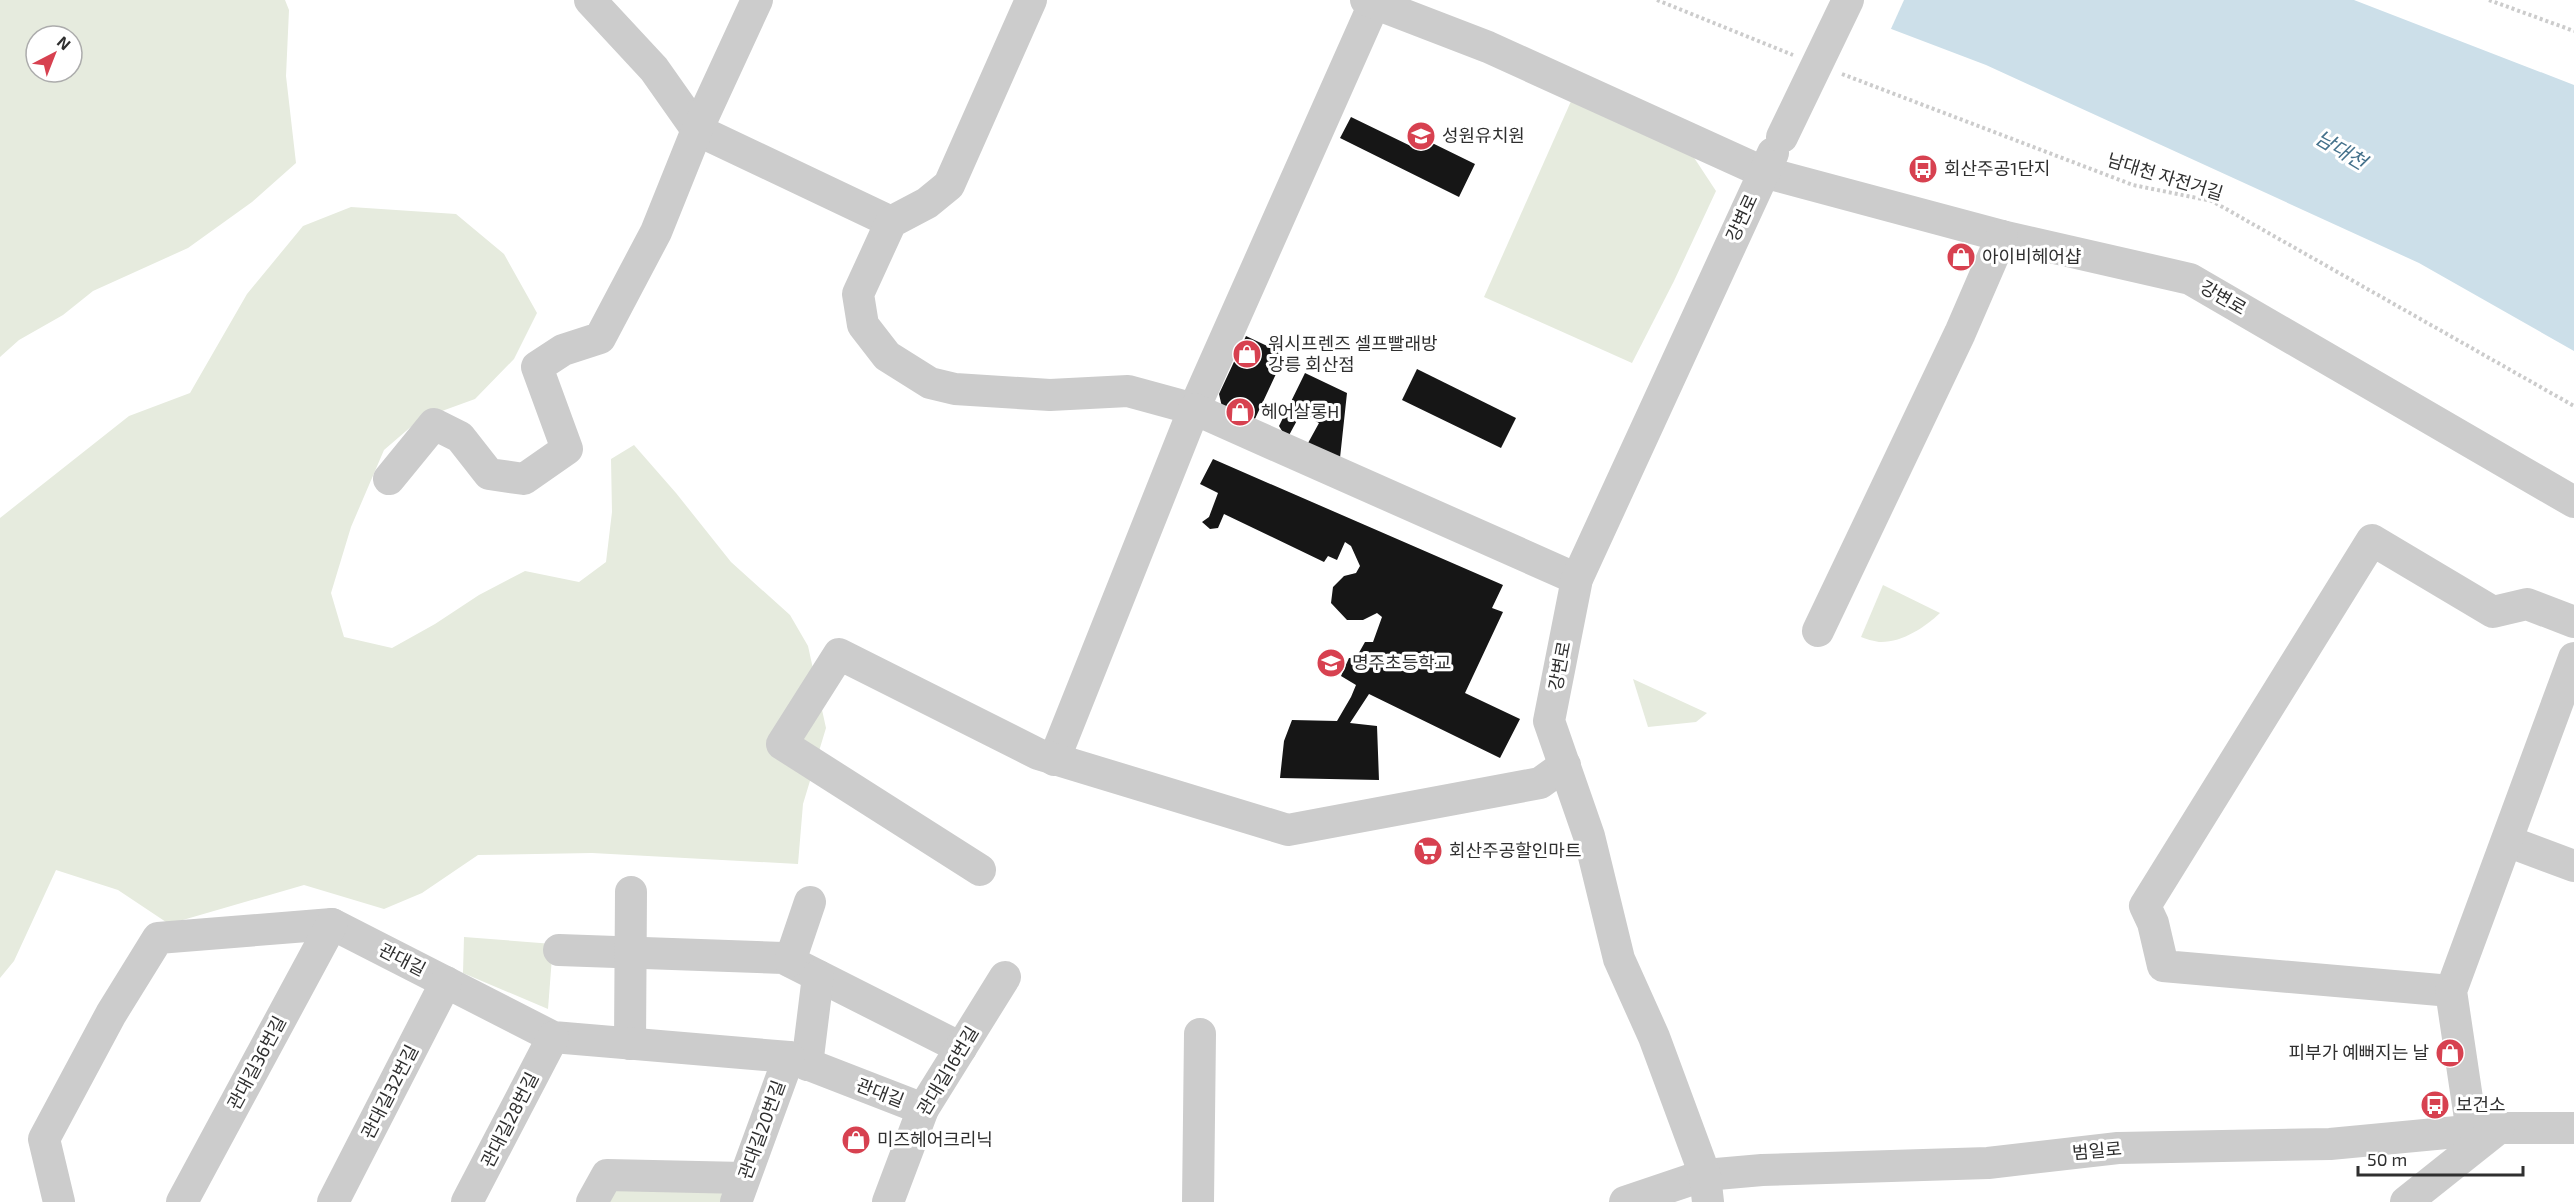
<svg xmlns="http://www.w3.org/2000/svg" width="2574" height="1202" viewBox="0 0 2574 1202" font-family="'Exo 2','Noto Sans KR',sans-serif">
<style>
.green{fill:#e6ebde;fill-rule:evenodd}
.water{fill:#ccdfe9}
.pier{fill:#fff}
.building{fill:#161616}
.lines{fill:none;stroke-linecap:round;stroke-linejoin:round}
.path{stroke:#ccc;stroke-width:4;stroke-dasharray:3 3;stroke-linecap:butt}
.minor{stroke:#ccc;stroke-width:32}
.minor-bridge{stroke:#ccc;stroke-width:32}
.labels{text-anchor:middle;stroke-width:6;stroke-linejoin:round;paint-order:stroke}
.poi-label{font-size:18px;fill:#2f2f2f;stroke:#fff;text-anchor:start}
.street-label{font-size:18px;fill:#2f2f2f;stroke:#fff}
.water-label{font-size:20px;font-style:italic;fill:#44718b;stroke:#fff}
</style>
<rect width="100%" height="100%" fill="#fff"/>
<g class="green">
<path d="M 0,0 L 285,0 L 289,10 L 286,76 L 296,163 L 252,202 L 188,248 L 93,291 L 63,315 L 19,340 L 0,357 ZM 36,36 L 72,36 L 72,72 L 36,72 Z"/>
<polygon points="1572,99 1689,150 1716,191 1674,281 1632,363 1484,297"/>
<polygon points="351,207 456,214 504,254 537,313 514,359 475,399 420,419 384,450 351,527 331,593 344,637 392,648 435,624 479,595 525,571 579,582 606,562 612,512 611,459 634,445 676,493 731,562 790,615 808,646 826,728 803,804 798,864 592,853 478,855 422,893 384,909 304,885 169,924 118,890 56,870 14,961 0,978 0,518 129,416 190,393 247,294 303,226"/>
<path d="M 1883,585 L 1940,613 C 1925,627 1902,643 1879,642 C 1873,641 1866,639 1861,637 Z"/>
<polygon points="1633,679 1707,713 1696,722 1648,727"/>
<polygon points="464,937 553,944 548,1009 463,973"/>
<polygon points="607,1175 744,1178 736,1202 592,1202"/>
</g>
<polygon class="water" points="1815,0 2354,0 2574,85 2574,351 2419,263 1986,65"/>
<polygon class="pier" points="1812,0 1904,0 1890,31 1814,3"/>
<g class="building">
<polygon points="1351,117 1419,150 1424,139 1475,164 1459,197 1340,138"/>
<polygon points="1246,336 1280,352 1276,359 1282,361 1254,421 1222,407 1219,394"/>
<polygon points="1417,369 1516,418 1501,448 1402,400"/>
<polygon points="1305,373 1347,393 1340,458 1302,454 1319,423 1301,413 1287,439 1279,426"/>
<polygon points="1213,459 1503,585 1492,608 1503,612 1465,693 1520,719 1500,758 1369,694 1350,723 1377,726 1379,780 1280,778 1284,741 1292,720 1337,721 1351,697 1356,685 1341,676 1349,658 1356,658 1365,642 1373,642 1382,617 1377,613 1363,620 1347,620 1331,603 1333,587 1344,576 1356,573 1360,566 1351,546 1345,542 1337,560 1328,556 1324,562 1224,514 1218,528 1210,529 1202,522 1209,517 1218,493 1200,484"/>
</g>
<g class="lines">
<g class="path">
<polyline points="1657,0 1793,55"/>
<polyline points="2489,0 2574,31"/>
<polyline points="1842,74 2133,185 2212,201 2574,406"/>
</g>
<g class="minor">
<polyline points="590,0 654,69 697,130 891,222"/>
<polyline points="1031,0 949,185 927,203 891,222 858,294 863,325 887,356 930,383 955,389 1050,395 1128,391 1194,409 1374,4"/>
<polyline points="1366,0 1488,47 1763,172 2002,236 2190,279 2574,502"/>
<polyline points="389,479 434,424 460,437 489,474 524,479 567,449 537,367 563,350 600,338 656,232 697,130 757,0"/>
<polyline points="1818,631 1960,333 2002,236"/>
<polyline points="1054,760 1194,409 1577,579"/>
<polyline points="2507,841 2574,866"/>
<polyline points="980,870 782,744 839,654 1038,754 1288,830 1540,783 1565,765"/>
<polyline points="559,950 783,958 961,1048"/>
<polyline points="790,961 810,902"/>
<polyline points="2451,991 2163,966 2153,923 2145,906 2372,540 2493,612 2527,604 2574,622"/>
<polyline points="630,1044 631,892"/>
<polyline points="807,1065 818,976"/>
<polyline points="2472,1132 2451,991 2574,658"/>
<polyline points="59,1202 44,1139 111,1014 158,938 332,924 553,1037 789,1057 923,1109"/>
<polyline points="182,1202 332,924"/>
<polyline points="333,1202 446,982"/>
<polyline points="467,1202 553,1037"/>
<polyline points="592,1202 607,1175 744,1178"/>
<polyline points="736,1202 789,1057"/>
<polyline points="888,1202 923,1109 1005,977"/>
<polyline points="1198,1202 1200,1034"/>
<polyline points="1625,1202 1705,1175 1762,1170 1988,1163 2118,1148 2330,1144 2499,1128 2574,1128"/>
<polyline points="1708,1202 1705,1175 1654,1037 1619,959 1589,836 1549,721 1577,579 1773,153"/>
<polyline points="2406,1202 2499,1128"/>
</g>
<polyline class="minor-bridge" points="1782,137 1848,0"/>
</g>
<defs>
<g id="school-disc" transform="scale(1.5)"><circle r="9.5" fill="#d74150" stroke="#fff"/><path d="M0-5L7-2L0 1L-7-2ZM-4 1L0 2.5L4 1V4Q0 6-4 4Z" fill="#fff"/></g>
<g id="bus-disc" transform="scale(1.5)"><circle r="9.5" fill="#d74150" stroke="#fff"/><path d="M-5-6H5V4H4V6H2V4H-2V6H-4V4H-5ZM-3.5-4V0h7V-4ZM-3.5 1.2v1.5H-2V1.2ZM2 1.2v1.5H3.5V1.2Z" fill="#fff"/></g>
<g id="shop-disc" transform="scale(1.5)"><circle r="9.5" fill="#d74150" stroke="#fff"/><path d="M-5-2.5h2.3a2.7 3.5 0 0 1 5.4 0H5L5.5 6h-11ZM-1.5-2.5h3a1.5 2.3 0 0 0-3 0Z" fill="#fff"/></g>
<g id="supermarket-disc" transform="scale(1.5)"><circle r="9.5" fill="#d74150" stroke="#fff"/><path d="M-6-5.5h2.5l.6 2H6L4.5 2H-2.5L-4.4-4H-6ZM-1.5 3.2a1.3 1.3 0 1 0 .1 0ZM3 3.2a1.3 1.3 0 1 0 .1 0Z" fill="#fff"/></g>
</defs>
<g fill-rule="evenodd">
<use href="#school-disc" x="1421" y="136"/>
<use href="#bus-disc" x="1923" y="169"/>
<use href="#shop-disc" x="1961" y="257"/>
<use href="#shop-disc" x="1247" y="354"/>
<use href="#shop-disc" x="1240" y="412"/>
<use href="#school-disc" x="1331" y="663"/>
<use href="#supermarket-disc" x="1428" y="851"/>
<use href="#shop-disc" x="2450" y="1053"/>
<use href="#bus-disc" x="2435" y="1105"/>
<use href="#shop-disc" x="856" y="1140"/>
</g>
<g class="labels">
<g class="poi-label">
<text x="1442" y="142">성원유치원</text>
<text x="1944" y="175">회산주공1단지</text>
<text x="1982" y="263">아이비헤어샵</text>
<text x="1268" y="350">워시프렌즈 셀프빨래방<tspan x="1268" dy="21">강릉 회산점</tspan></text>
<text x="1261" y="418">헤어살롱H</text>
<text x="1352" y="669">명주초등학교</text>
<text x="1449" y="857">회산주공할인마트</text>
<text x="2429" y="1059" text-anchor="end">피부가 예뻐지는 날</text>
<text x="2456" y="1111">보건소</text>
<text x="877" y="1146">미즈헤어크리닉</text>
</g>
<g class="street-label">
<text transform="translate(2165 177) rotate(17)" y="6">남대천 자전거길</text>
<text transform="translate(1742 218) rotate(-65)" y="6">강변로</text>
<text transform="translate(2223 298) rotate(30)" y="6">강변로</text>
<text transform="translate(1560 666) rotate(-79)" y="6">강변로</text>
<text transform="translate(402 960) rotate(27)" y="6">관대길</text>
<text transform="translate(257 1063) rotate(-62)" y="6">관대길36번길</text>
<text transform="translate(948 1071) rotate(-59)" y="6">관대길16번길</text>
<text transform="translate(390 1092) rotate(-63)" y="6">관대길32번길</text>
<text transform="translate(880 1093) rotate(21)" y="6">관대길</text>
<text transform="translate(510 1120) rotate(-63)" y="6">관대길28번길</text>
<text transform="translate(762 1130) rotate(-70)" y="6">관대길20번길</text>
<text transform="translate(2097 1151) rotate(-5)" y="6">범일로</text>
</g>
<g class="water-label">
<text transform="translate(2341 150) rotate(31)" y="7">남대천</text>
</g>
</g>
<g transform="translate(54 54) rotate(42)"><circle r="28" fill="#ffffff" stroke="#acacac" stroke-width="1.5"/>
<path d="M0-4.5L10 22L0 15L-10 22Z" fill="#d74150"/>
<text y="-9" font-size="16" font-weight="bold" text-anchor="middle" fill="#2f2f2f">N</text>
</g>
<path d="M2358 1166v9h165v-9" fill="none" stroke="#2f2f2f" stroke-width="3"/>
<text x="2367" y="1166" font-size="18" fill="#2f2f2f" stroke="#ffffff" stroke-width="4.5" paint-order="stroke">50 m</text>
</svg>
